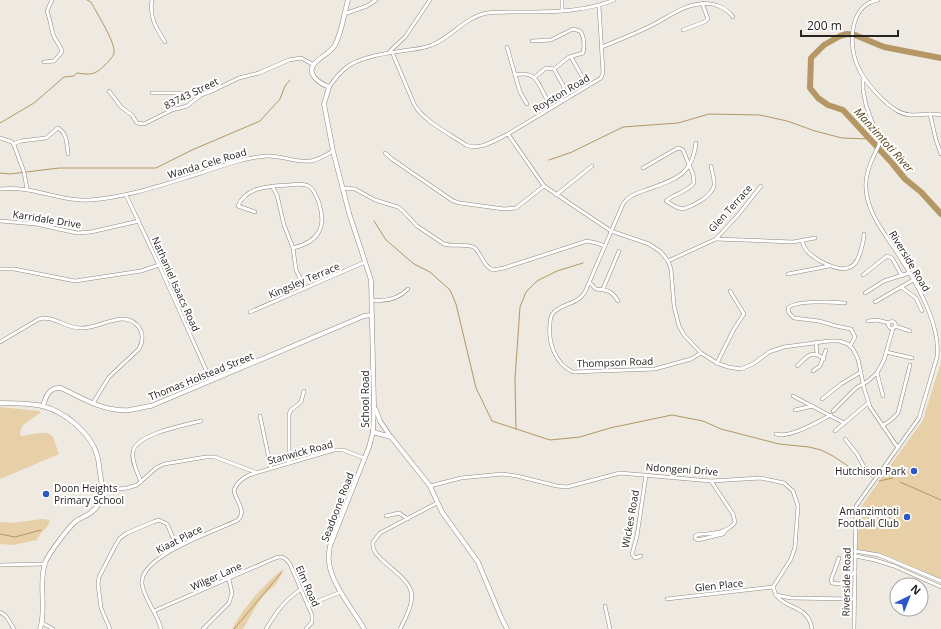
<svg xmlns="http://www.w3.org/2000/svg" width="941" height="629" viewBox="0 0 941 629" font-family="'Open Sans',sans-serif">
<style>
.green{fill:#e7cfa7}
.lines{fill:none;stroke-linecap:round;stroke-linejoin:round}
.stream{stroke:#b49764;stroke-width:1}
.river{stroke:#b49764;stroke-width:6}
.minor-casing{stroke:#8e8981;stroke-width:4}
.tertiary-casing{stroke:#8e8981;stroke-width:5}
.minor{stroke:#fff;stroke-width:3}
.tertiary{stroke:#fff;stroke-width:4}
.poi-dot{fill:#2c58c7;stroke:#fff;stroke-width:1.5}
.labels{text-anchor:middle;stroke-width:4;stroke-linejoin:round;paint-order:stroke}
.street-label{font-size:10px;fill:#252320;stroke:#fff}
.poi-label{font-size:10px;fill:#252320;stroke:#fff;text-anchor:end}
.water-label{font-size:11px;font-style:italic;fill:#574118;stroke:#fff}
</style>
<rect width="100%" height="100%" fill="#eee9e1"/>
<g class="green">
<polygon points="941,362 941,579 888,556 857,549 860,508 923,420"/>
<polygon points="0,407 39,411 41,412 23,425 20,432 21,436 40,433 48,433 53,437 59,454 0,479"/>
<path d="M 42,519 L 50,520 C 48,529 39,532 37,540 L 13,545 L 0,544 L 0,522 L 12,523 Z"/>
<path d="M 282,570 L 284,570 L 276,584 L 264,595 L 256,606 L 243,629 L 232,629 C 245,606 262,586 282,570 Z"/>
</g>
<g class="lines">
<g class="stream">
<path d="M 0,123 L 34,103 L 64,77 L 74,76 L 77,73 C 91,75 95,75 105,65 C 108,62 113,57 114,53 C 116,43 96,12 91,2 L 87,0"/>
<polyline points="549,160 572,152 623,127 678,123 709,114 760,115 787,121 815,131 842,138 870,139"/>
<polyline points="0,173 10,174 59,168 156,168 192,150 260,121 280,99 285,86 290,80"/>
<polyline points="940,212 941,212"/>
<polyline points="374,221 386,240 414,264 430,272 450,290 456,304 476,388 492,421 550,440 580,437 610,428 672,415 703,421 721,429 779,444 809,447 821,450 833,456 851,468 864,472 872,477"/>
<polyline points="516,429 515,379 520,307 526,292 537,281 557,271 583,263"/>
<polyline points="879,481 893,478"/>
<polyline points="900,482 941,500"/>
<polyline points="0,534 15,537 41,530"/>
<polyline points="234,629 281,573"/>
</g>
<polyline class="river" points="941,58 884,47 855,35 847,34 840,36 824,45 811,58 810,88 818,98 828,105 843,110 892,163 905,179 921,192 941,214"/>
<g class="minor-casing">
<g id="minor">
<path d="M 152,0 C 149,17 156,28 165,42"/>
<polyline points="562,0 562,11"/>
<path d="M 878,0 C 848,5 848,48 859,69 C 865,82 884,103 896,110 C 911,120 926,111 941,115"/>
<polyline points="344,14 367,6 376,0"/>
<polyline points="683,30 704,22 708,19 702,3"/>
<path d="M 532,41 L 551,40 L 573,29 L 580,31 C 584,36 585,46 583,53 L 569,57 L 554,69"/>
<polyline points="507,47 520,92 527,104"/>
<path d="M 602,47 C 621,39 640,32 658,22 C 671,15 685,5 700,4 C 713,2 726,7 733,17"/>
<polyline points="390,51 405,37 430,0"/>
<path d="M 392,52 L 414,104 C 423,121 450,134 466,145 C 480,151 495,140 508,134 L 544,186 L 611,231 L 649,244 L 661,252 L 668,261 L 671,269 L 674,306 L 679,326 L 684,335 L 701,353 L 717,363 L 728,367 L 741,369 L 753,364 L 769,352 L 784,347 L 829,341 L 839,341 L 848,344 L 853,349 L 858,359 L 864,388 L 870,407 L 898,448"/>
<polyline points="571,57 583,78"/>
<path d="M 44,62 L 54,61 L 62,52 C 61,45 55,41 53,34 C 51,27 50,19 47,11 L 52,0"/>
<path d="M 515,75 C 535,70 538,82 546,98"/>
<polyline points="535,77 546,68 554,69 564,87 561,102"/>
<path d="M 329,87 C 334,80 340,72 347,67 C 360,57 386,53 402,51 C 412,49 423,49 432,45 C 452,37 465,17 487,13 C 498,12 509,12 521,12 C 552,12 584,12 614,0"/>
<polyline points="109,91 121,107 132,115 137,123 144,124 172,110 187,106 201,95 212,91 239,78 259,73 289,60 301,58 314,65"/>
<polyline points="152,93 185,93 198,96"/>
<polyline points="930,114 936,140 941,154"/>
<polyline points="508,134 601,78 603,73 599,6"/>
<polyline points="0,138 12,142 14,145 24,172 27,189"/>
<path d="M 696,143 C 692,178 672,180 643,191 C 635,194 628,196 623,204 L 585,292 C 578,304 564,303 554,312 C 551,315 550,320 550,324 C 548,342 555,364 573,372 L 655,369 L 691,359 L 701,353"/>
<path d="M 13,144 L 21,141 L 46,138 L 58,128 C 67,133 67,144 68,154"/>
<polyline points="385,153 392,159 453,201 460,203 504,209 516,208 544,186"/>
<path d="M 643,168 L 676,149 L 679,148 L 683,150 L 693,174 L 694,183 C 686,193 673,194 666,201 L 676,207 L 683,209 C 693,206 711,197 714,186 C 715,180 712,172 711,166"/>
<polyline points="272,186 277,195 284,225 293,248 296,270 305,288"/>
<path d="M 342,188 L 355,189 L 375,200 L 398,207 L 403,211 L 417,226 L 444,244 C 453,247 469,243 475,248 C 482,255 483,266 493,270 L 504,268 L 587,241 L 596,243 L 605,246"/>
<path d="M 0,189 C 32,185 60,202 90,200 C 129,197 165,184 201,173 C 222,166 243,158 266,156 C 281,155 296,163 311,161 C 318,160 326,155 333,151"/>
<polyline points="126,195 159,265 211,381"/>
<polyline points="556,195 592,166"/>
<path d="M 255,212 L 238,206 C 246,186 272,186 289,185 C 296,184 305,183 310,187 C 315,191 317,198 319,203 C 327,228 318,242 293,248"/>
<polyline points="0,221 36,224 77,233 91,232 139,221"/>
<polyline points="716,239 793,242 815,238"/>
<path d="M 802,241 C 805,252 811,255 820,261 C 837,270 854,275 860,253 C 862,246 864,241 864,234"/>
<polyline points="668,261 716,239 738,215 761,186"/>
<polyline points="0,269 14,269 75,281 141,271 159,265"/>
<polyline points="788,274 829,266"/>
<polyline points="863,275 887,256 892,258 902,276"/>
<path d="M 590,283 L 596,289 C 608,290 612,291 618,301"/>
<polyline points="901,287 916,298 922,311"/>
<polyline points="603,289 619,251"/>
<polyline points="865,293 884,281 909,273"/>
<path d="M 372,300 C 386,302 398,299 408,289"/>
<polyline points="875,302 913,280"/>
<path d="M 845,303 C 833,302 795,300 788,308 L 789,313 L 794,318 L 819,321 L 836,326 L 851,329 L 855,337 L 850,346"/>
<polyline points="250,312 365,262"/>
<polyline points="868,321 877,320 889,323"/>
<circle cx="892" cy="325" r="3.5"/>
<polyline points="895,326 910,331"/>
<path d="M 0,342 L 39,319 C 54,315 65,328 80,328 C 99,330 126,306 140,329 C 144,336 142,343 139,349 L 109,377 L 93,403"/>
<polyline points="816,342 817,354"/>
<polyline points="886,352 912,358"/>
<polyline points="717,363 734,329 744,314 730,291"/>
<path d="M 797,366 C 806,358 811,348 824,359"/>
<polyline points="813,371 820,366 826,350"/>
<polyline points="877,373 883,396"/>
<polyline points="793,396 844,423"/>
<polyline points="822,399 841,384 861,372"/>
<polyline points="795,410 813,406"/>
<polyline points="833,411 856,388 868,381 877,373 884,360 893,328"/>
<polyline points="260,416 271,468"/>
<polyline points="882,426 891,420 898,413 910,365"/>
<polyline points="835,431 868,403"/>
<path d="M 776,434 C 791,438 817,422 831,415"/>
<polyline points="845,439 857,454 864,467 878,476"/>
<polyline points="289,463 289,414 291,410 301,402 304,391"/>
<path d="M 711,481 L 733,514 L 735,522 C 730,531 717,533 707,534 C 702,534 699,533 695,536 L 695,538 L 698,540 L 723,534 L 726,530"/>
<path d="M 141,482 C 138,473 131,461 133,452 C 135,434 186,425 201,421"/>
<polyline points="430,486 461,478 502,474 517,476 557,486 567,487 620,473 711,481 761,478 784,483 793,491 798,506 795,547 791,559 773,587 776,595 791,598 854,599"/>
<polyline points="102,491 127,488 137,485 156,468 164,464 206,457 215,457 255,472"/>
<polyline points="386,516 399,513 408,519"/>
<polyline points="855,551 879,555 941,581"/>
<polyline points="641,556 635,558 632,554 637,536 646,475"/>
<polyline points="855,556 875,560 894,566 941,587"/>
<polyline points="839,558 831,580 832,583 840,584 855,572"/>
<polyline points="0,565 45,564"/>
<path d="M 776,595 C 786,610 808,604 812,629"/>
<polyline points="667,599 773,587"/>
<polyline points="308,605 341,592"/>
<polyline points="605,606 610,629"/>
<path d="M 154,611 L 273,559 C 281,555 285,557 290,564 L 312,615 L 312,622 L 306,629"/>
<polyline points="0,612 6,616 14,629"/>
<polyline points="42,623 53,629"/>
<polyline points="110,629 101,608 98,584 99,577 115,546 120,538 127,533 153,522 159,520 167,524 177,547"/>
<path d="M 161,629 C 158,614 144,599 142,584 C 139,555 217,531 238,520 C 247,511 236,501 234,491 C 236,483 242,479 249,475 L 334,450 L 343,450 L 364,458"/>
<polyline points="203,629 229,603 232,593 229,579"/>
<path d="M 266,629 C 278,610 282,603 301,589"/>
<path d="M 400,629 C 421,589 413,587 382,560 C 376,554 372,550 373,542 L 380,533 L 437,503"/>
<path d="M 854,629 L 856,506 L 919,418 L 937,357 C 941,322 913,277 894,248 C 881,229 864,206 866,182 C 867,169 873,157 879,145 L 879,141 L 866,105 L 863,90 L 863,77"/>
</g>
</g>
<g class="tertiary-casing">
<g id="tertiary">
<path d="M 348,0 C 344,14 342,32 335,45 C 330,53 322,56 316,62 C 304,73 319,83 329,87 L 324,104 L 333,151 L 349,213 L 371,280 L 374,406 L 373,432 L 391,437 L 430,486 L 442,512 L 478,562 L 501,617 L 507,629"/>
<path d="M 0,403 C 14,403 29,403 42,406 C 64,411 91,433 97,455 C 99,461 99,467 100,473 C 102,484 103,494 98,505 C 93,514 84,516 76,521 C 69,527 48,554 45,563 C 38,584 47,608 40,629"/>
<path d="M 43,406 C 46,396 49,387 61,388 C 82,398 104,412 129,410 C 136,409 143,407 151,406 L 364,316 L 372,315"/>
<polyline points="376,410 380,421 390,436"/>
<path d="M 364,629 C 353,609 331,584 329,562 C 328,557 329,552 330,546 L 369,447 L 373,432"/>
</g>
</g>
<use href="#minor" class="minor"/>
<use href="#tertiary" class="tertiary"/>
</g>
<g class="poi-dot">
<circle cx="914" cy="471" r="4"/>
<circle cx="46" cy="494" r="4"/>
<circle cx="907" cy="517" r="4"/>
</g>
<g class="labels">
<g class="street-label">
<text transform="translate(191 93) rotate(-26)" y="4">83743 Street</text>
<text transform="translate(561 93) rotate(-31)" y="4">Royston Road</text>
<text transform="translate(207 163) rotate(-17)" y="4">Wanda Cele Road</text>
<text transform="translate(730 208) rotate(-48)" y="4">Glen Terrace</text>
<text transform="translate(47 219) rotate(9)" y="4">Karridale Drive</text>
<text transform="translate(910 261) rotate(59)" y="4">Riverside Road</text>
<text transform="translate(304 280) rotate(-23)" y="4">Kingsley Terrace</text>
<text transform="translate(176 284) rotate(66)" y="4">Nathaniel Isaacs Road</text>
<text transform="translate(615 362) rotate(-2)" y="4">Thompson Road</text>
<text transform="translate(201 376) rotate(-22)" y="4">Thomas Holstead Street</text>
<text transform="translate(365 399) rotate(-90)" y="4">School Road</text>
<text transform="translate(300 452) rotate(-15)" y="4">Stanwick Road</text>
<text transform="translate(682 469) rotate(4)" y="4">Ndongeni Drive</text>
<text transform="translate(337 507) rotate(-69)" y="4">Seadoone Road</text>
<text transform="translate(630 519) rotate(-80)" y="4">Wickes Road</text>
<text transform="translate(179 539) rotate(-27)" y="4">Kiaat Place</text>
<text transform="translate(216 576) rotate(-24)" y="4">Wilger Lane</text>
<text transform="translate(846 582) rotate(-89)" y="4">Riverside Road</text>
<text transform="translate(719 585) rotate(-6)" y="4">Glen Place</text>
<text transform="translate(308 586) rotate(66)" y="4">Elm Road</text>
</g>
<g class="poi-label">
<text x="906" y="475">Hutchison Park</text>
<text x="54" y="492" text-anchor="start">Doon Heights<tspan x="54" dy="12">Primary School</tspan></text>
<text x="899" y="515">Amanzimtoti<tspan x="899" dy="12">Football Club</tspan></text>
</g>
<g class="water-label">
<text transform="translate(884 140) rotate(48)" y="4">Manzimtoti River</text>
</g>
</g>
<g transform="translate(909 597) rotate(43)"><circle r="19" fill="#ffffff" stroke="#a8a7a6"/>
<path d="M0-3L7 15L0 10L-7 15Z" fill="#2c58c7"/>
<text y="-6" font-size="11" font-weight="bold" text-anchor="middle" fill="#252320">N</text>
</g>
<path d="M801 30v6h97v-6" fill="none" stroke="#252320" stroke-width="2"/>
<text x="807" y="30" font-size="12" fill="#252320" stroke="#ffffff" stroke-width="3" paint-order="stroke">200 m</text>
</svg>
